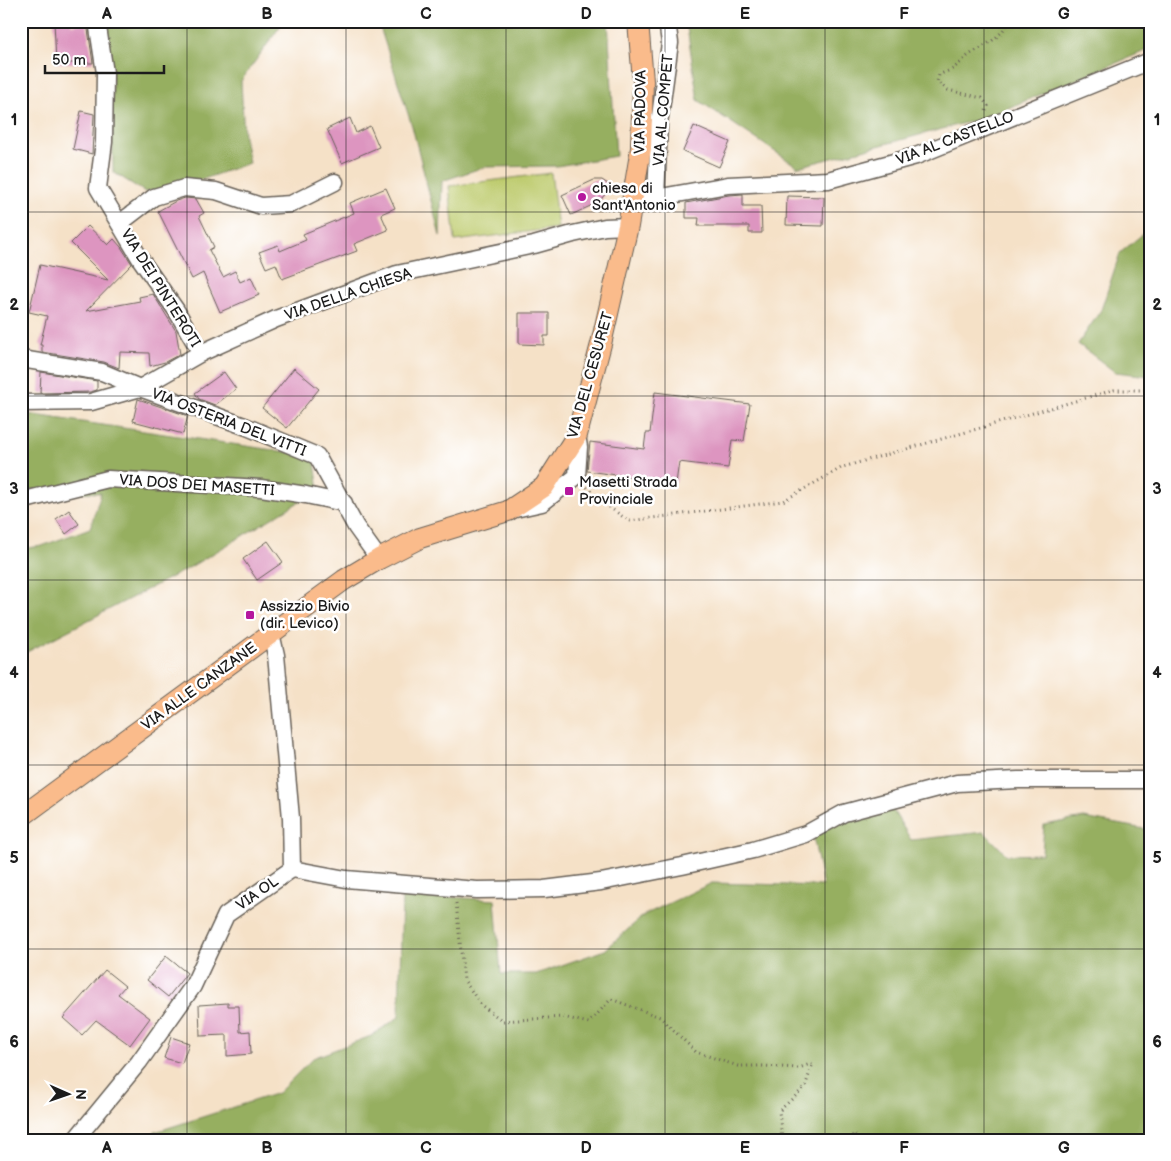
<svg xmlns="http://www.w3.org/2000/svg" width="1171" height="1161" viewBox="0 0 1171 1161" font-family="'Balsamiq Sans',sans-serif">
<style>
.green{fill:#bdcb6d;stroke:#6c7444}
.forest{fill:#96af60;stroke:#59663e}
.building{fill:#dd95c0}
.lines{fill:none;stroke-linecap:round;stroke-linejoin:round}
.minor-casing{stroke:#686158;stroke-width:19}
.major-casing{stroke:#686158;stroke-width:22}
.path{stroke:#686158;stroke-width:3;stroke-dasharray:1 4;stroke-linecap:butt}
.minor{stroke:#fff;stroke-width:16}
.major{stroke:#fabb8b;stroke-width:20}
.grid{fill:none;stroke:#1c1c1c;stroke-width:1;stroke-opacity:0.55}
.poi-dot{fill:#b5179e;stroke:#fff;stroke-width:2}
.labels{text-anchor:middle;stroke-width:5;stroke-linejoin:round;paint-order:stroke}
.street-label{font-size:15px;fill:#1c1c1c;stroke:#fff}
.poi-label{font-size:15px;fill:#1c1c1c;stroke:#fff;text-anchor:start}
.neatline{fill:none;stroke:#1c1c1c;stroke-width:2}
.grid-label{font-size:16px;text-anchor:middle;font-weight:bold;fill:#1c1c1c}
</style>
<rect width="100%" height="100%" fill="#fff"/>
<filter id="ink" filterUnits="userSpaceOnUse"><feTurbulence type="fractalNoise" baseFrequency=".02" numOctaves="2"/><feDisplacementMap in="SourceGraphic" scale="10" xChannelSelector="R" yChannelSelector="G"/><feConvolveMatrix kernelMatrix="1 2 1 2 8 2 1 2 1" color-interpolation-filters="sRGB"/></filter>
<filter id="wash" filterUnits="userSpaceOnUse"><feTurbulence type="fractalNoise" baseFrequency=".0096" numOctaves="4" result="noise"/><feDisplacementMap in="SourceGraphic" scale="20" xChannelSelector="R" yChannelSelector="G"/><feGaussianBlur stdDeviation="1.12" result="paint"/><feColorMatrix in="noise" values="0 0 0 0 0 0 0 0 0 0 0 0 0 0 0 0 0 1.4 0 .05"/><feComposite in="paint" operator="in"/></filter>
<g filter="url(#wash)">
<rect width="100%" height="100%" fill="#f5e1c7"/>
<polygon class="green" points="551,173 558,228 455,241 449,186"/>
<g class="forest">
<polygon points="102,21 284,21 241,81 244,137 249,163 192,183 145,192 113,172 112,78"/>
<polygon points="378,21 608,21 616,156 557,166 484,167 442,181 440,236 412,126"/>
<polygon points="686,21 1150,21 1150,49 984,118 798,167 698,100"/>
<polygon points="1150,228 1150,376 1115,372 1078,344 1101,310 1120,253"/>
<polygon points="21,413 314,456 319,490 187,569 21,655 21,549 42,546 90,528 101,493 21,489"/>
<polygon points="891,807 911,840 984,832 1007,855 1042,854 1044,825 1084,818 1150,830 1150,1140 151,1140 155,1132 278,1093 313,1058 371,1036 399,1017 402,894 495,900 501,974 536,974 605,950 644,915 712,883 823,886 812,831"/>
</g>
<g id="blocks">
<g class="building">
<polygon points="54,21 72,21 72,25 87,23 93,63 56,63"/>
<polygon points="81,111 94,114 92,154 73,149"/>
<polygon points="350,118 356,133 370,126 379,147 342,163 327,129"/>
<polygon points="694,126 730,142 719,167 683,151"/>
<polygon points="594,180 602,180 608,184 609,189 599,202 571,215 562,195"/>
<polygon points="386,188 395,208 381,214 388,230 354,244 357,251 282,279 276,264 266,268 259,252 278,245 280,251 306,240 303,234 354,213 350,203"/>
<polygon points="743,194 743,206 761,206 762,233 749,233 749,226 698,226 699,218 686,218 686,203 729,195"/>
<polygon points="787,196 824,197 823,226 786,225"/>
<polygon points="185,198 196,199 204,213 199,216 214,247 209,250 223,277 235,271 240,282 251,277 259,295 220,312 203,273 192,279 158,211 176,201"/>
<polygon points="88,226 108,245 114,239 121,247 132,264 86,311 140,301 139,297 153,294 176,331 180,354 165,362 150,366 149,353 120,352 119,368 104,362 42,352 42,345 40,345 47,316 29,312 40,265 108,280 71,243"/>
<polygon points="519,313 549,313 549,336 544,336 544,345 519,344"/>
<polygon points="294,368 319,389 287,428 262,408"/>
<polygon points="41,372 97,381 97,390 90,392 40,393"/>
<polygon points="224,372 236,389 215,405 199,399 195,393"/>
<polygon points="655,392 750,404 744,441 732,440 728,468 679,462 676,483 587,471 590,442 644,449 646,433 650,433"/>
<polygon points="138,399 188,416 183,434 133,421"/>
<polygon points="69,510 79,524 66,534 56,519"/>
<polygon points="268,541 283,562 257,580 243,559"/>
<polygon points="166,956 187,973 168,997 147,980"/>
<polygon points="105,970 125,986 118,994 150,1018 130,1045 96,1020 82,1035 63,1018"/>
<polygon points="228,1003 228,1006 239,1006 240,1032 250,1031 251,1054 227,1056 227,1035 200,1036 199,1005"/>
<polygon points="171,1037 189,1043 182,1063 164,1058"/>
</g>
</g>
</g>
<g filter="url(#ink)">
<use href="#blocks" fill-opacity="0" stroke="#686158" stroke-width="1"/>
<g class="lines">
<g class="minor-casing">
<g id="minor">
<polyline points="97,21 105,73 104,142 98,188 141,260 176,310 201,353"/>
<polyline points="656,198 659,124 670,43 667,21"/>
<polyline points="633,202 728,185 828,180 916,156 1150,61"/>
<polyline points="120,223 154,197 184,188 216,191 261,206 291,204 335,182"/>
<polyline points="21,359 102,372 140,388 247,427 317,456 356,527 379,559"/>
<polyline points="21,403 91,402 140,388 201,353 276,319 397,274 534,245 573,234 605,227 628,226"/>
<polyline points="21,501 108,479 261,488 306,495 344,503"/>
<polyline points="515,509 542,503 577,476 579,447 577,435"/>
<polyline points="292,869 346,879 477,890 544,889 601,882 682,866 753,850 806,834 844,813 957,783 1018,780 1150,780"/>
<polyline points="75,1140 139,1062 193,986 226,915 292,869 291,818 276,655 271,633"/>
</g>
</g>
<g class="major-casing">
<polyline id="major" points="21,817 344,580 379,559 420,538 508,511 544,487 577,435 601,344 628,226 641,148 643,81 638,21"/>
</g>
<g class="path">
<path d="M 986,111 L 988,106 L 982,98 L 948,90 L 937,82 L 939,75 C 944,72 950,71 954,68 C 959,64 964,59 969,55 C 983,46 1002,38 1008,21"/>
<polyline points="587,487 599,500 629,521 783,501 843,467 1114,390 1150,390"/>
<polyline points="456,903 464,980 481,1005 503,1021 563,1017 589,1023 611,999 660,1017 696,1052 738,1066 762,1066 799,1068 813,1063 805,1087 779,1111 782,1140"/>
<polyline points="804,1140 809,1137 810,1140"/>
<polyline points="850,1140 854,1133 860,1140"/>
</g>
<use href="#minor" class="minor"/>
<use href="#major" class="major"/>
</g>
</g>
<path class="grid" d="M 187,21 L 187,1140M 346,21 L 346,1140M 506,21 L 506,1140M 665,21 L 665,1140M 825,21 L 825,1140M 984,21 L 984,1140M 21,212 L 1150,212M 21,396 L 1150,396M 21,580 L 1150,580M 21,765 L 1150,765M 21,949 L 1150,949"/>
<g class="poi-dot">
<circle cx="582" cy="197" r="5"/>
<rect x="564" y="486" width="10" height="10" rx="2.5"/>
<rect x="245" y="610" width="10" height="10" rx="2.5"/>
</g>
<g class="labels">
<g class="street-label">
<text transform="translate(663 110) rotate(-85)" y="5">VIA AL COMPET</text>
<text transform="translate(640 112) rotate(-89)" y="5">VIA PADOVA</text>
<text transform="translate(955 138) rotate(-21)" y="5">VIA AL CASTELLO</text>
<text transform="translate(161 288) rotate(58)" y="5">VIA DEI PINTEROTI</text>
<text transform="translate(348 294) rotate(-19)" y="5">VIA DELLA CHIESA</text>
<text transform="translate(590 375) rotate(-74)" y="5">VIA DEL CESURET</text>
<text transform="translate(229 422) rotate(21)" y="5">VIA OSTERIA DEL VITTI</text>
<text transform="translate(197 485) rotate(4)" y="5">VIA DOS DEI MASETTI</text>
<text transform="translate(199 686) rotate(-36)" y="5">VIA ALLE CANZANE</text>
<text transform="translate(257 893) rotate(-35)" y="5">VIA OL</text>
</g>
<g class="poi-label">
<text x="592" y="193">chiesa di<tspan x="592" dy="17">Sant'Antonio</tspan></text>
<text x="579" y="487">Masetti Strada<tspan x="579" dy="17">Provinciale</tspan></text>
<text x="260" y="611">Assizzio Bivio<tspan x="260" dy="17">(dir. Levico)</tspan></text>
</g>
</g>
<rect width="1171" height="1161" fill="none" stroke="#fff" stroke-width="55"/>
<g transform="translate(68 1094) rotate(92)" stroke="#ffffff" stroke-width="4" paint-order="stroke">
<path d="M0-4L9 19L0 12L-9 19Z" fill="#1c1c1c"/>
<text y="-8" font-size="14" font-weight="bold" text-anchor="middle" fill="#1c1c1c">N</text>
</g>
<path d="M45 65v8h119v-8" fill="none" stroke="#1c1c1c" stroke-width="2.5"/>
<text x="52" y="65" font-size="15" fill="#1c1c1c" stroke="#ffffff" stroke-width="4" paint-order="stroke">50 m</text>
<rect x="28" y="28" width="1116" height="1106" class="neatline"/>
<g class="grid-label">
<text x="107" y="19">A</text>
<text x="267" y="19">B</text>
<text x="426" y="19">C</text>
<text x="586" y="19">D</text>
<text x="745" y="19">E</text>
<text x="904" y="19">F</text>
<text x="1064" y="19">G</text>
<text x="14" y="125">1</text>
<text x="1157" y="125">1</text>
<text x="14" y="310">2</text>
<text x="1157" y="310">2</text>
<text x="14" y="494">3</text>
<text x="1157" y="494">3</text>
<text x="14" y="678">4</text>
<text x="1157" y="678">4</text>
<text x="14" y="863">5</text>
<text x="1157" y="863">5</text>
<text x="14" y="1047">6</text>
<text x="1157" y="1047">6</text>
<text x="107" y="1153">A</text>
<text x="267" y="1153">B</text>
<text x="426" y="1153">C</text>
<text x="586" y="1153">D</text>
<text x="745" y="1153">E</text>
<text x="904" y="1153">F</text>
<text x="1064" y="1153">G</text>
</g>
</svg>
